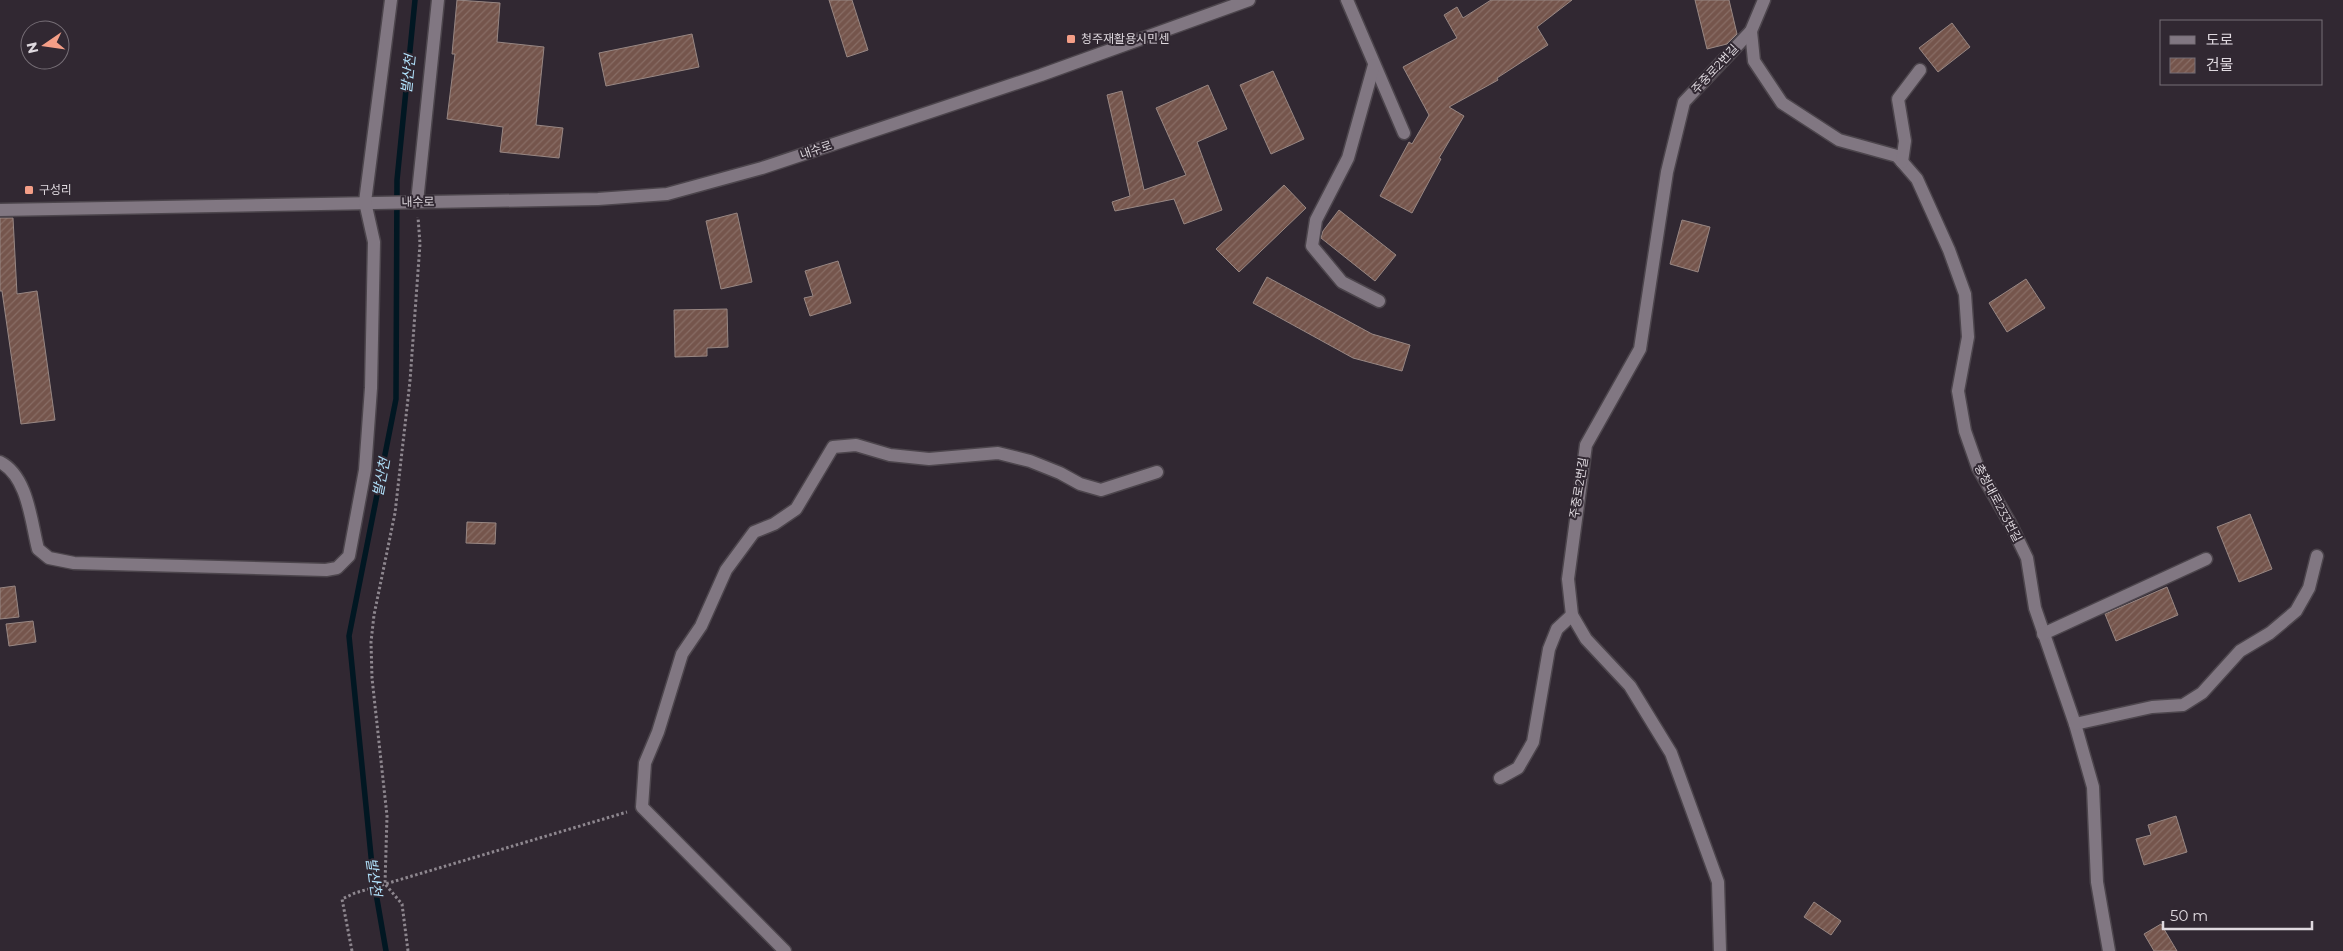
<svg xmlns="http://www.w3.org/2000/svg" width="2343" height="951" viewBox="0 0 2343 951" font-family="Montserrat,'Noto Sans KR',sans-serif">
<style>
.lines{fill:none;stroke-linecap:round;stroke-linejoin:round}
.stream{stroke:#011722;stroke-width:5.5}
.building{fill:url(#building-hatch);stroke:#988783}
.minor-casing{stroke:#4c454c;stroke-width:15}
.path{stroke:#8e878f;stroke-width:3;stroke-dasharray:2.5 2.5;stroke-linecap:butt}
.minor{stroke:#817782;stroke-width:12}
.poi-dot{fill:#f49e87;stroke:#312832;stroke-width:2}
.labels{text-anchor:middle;stroke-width:4;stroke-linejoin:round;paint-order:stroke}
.poi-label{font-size:12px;fill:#dfd9df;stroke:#312832;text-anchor:start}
.street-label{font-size:12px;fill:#dfd9df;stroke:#312832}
.water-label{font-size:14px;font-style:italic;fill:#b0e0fa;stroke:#312832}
</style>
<defs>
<pattern id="building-hatch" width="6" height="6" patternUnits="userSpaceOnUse" patternTransform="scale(1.25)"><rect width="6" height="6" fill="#75554c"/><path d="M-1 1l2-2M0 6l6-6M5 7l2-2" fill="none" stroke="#886d65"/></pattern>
</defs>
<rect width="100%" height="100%" fill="#312832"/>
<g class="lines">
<polyline class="stream" points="386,951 373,876 349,636 396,399 397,180 415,0"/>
</g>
<g class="building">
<polygon points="457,0 500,3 497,42 544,47 536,125 563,128 559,158 500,152 503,127 447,119 455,54 452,54"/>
<polygon points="829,0 852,0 868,50 847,57"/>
<polygon points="1491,0 1572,0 1537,27 1548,45 1497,78 1498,80 1449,107 1464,116 1439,158 1441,159 1412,213 1380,196 1409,142 1412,144 1429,115 1403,67 1457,38 1444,15 1457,7 1463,18"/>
<polygon points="1695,0 1729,0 1737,34 1727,44 1707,49"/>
<polygon points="1952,23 1970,47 1938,72 1919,48"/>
<polygon points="692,34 699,67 606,86 599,53"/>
<polygon points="1273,71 1304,139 1271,154 1240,85"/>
<polygon points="1208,85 1227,129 1197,142 1222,210 1184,224 1174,199 1115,211 1112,202 1130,196 1107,95 1122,91 1144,190 1186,175 1156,108"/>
<polygon points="1284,185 1306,208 1239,272 1216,249"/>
<polygon points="1339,210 1396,255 1375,281 1321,238 1323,231"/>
<polygon points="737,213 752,282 721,289 706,221"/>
<polygon points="0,218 13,218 17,294 37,291 55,420 21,424 2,291 0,291"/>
<polygon points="1682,220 1710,227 1698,272 1670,264"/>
<polygon points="838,261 851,303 810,316 804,298 813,296 805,271"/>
<polygon points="1267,277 1372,334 1410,345 1402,371 1353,358 1253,303"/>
<polygon points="2026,279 2045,308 2007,332 1989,303"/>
<polygon points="727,309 728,347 707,348 707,356 675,357 674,310"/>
<polygon points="2250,514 2272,569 2239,582 2217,527"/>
<polygon points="467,522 496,523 495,544 466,543"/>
<polygon points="15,586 19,617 0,619 0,588"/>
<polygon points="2167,587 2178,615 2116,641 2105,614"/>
<polygon points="33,621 36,642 9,646 6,624"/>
<polygon points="2176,816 2187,852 2144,865 2136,839 2151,835 2148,825"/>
<polygon points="1814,902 1841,921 1831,935 1804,917"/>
<polygon points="2161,924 2177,951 2154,951 2144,934"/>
</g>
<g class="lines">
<g class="minor-casing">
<g id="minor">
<polyline points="1347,0 1404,133"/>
<polyline points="1751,31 1754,61 1782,103 1839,140 1897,156 1917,179 1949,250 1965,294 1968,337 1958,391 1965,431 1978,468 2010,523 2027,558 2035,608 2075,724 2093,787 2097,882 2109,951"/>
<polyline points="1374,65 1348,158 1316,220 1312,246 1342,282 1379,301"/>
<polyline points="1902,162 1905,141 1898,99 1920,70"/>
<polyline points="417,202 438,0"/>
<polyline points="0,210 598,199 667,194 762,168 1041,75 1249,0"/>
<path d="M 0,462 C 28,476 31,522 38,549 L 49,558 L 74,563 L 326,570 L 337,568 L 349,556 L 365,470 L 371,388 L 374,242 L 365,202 L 391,0"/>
<polyline points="2043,634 2206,559"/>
<polyline points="2075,724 2152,707 2183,705 2202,693 2240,651 2270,633 2296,611 2309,588 2317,556"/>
<polyline points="1500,778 1518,768 1533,742 1549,649 1557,629 1572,615"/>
<polyline points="785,951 642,807 645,763 658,732 682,654 701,626 726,570 754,532 774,524 796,509 833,447 856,445 890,455 929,459 998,453 1030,461 1060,473 1080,484 1101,490 1157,472"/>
<polyline points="1720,951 1718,882 1671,753 1630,686 1586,639 1572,615 1568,579 1586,445 1640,349 1667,172 1684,102 1751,31 1764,0"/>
</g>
</g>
<g class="path">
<polyline points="352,951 342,899 355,893 627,812"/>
<polyline points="408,951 402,904 385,884 387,816 372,678 371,642 374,615 395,513 410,381 420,244 418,217"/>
</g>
<use href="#minor" class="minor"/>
</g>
<g class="poi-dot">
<rect x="1066" y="34" width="10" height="10" rx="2.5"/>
<rect x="24" y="185" width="10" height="10" rx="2.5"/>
</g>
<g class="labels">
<g class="poi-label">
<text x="1081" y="43">청주재활용시민센</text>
<text x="39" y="194">구성리</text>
</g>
<g class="street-label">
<text transform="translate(1715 69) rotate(-47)" y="4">주중로2번길</text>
<text transform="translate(816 150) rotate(-19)" y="4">내수로</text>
<text transform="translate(418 202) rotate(-1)" y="4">내수로</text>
<text transform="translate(1579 488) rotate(-81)" y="4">주중로2번길</text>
<text transform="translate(1998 503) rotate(62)" y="4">충청대로233번길</text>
</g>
<g class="water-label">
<text transform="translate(408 74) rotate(-84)" y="5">발산천</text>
<text transform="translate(381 477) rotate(-79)" y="5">발산천</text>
<text transform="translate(374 877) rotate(82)" y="5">발산천</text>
</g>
</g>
<rect x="2160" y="20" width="162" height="65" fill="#312832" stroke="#776f77"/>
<rect x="2170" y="36" width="25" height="8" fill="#817782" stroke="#776f77"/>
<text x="2206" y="45" font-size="15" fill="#dfd9df">도로</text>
<rect x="2170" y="58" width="25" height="15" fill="url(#building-hatch)" stroke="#776f77"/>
<text x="2206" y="70" font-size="15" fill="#dfd9df">건물</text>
<g transform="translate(45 45) rotate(257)"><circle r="24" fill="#312832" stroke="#776f77"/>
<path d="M0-4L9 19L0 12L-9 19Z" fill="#f49e87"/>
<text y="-8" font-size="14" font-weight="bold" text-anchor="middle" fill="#dfd9df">N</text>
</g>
<path d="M2163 921v8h149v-8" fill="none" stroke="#dfd9df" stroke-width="2.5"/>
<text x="2170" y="921" font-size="15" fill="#dfd9df" stroke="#312832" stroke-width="4" paint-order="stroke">50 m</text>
</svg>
